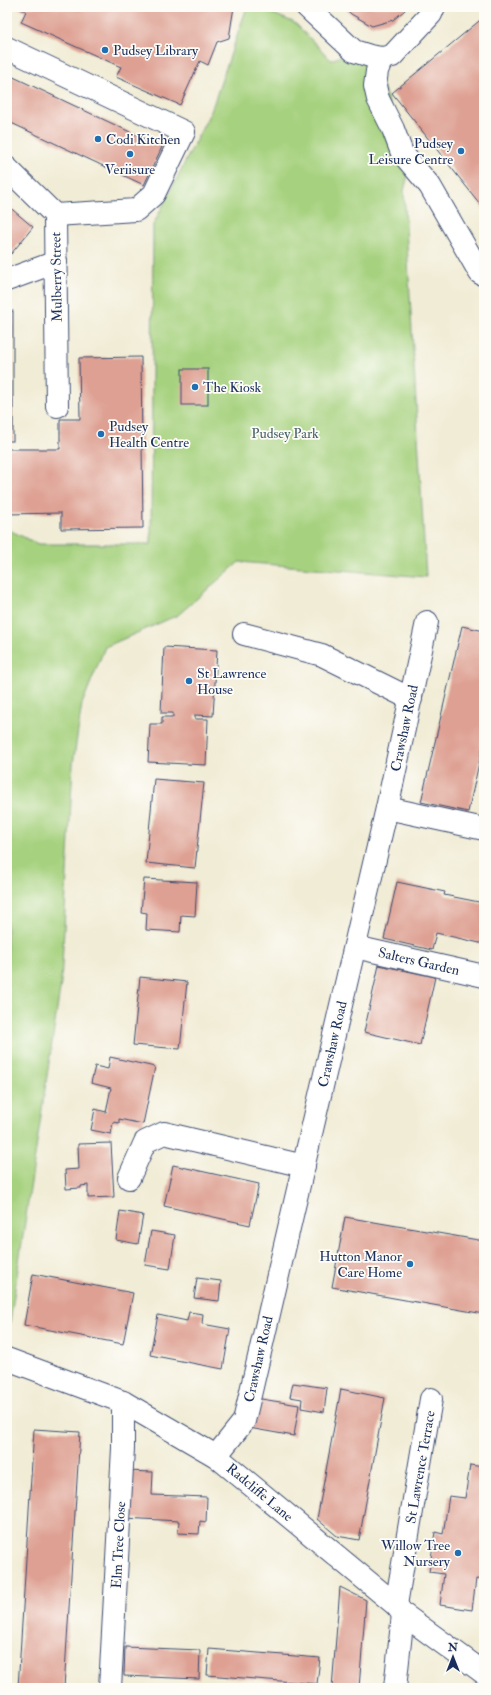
<svg xmlns="http://www.w3.org/2000/svg" width="491" height="1695" viewBox="0 0 491 1695" font-family="'IM FELL Double Pica',serif">
<style>
.green{fill:#a6d17e;stroke:#60806e}
.building{fill:#dea093}
.lines{fill:none;stroke-linecap:round;stroke-linejoin:round}
.minor-casing{stroke:#3b4b70;stroke-width:24}
.minor{stroke:#fff;stroke-width:22}
.poi-dot{fill:#1f6fb2;stroke:#fdfcf7;stroke-width:1.5}
.labels{text-anchor:middle;stroke-width:3.5;stroke-linejoin:round;paint-order:stroke}
.poi-label{font-size:14px;fill:#1b2f5e;stroke:#fdfcf7;text-anchor:start}
.street-label{font-size:14px;fill:#1b2f5e;stroke:#fdfcf7}
.park-label{font-size:14px;fill:#456068;stroke:#fdfcf7}
</style>
<rect width="100%" height="100%" fill="#fdfcf7"/>
<filter id="ink" filterUnits="userSpaceOnUse"><feTurbulence type="fractalNoise" baseFrequency=".025" numOctaves="2"/><feDisplacementMap in="SourceGraphic" scale="8" xChannelSelector="R" yChannelSelector="G"/><feConvolveMatrix kernelMatrix="1 2 1 2 8 2 1 2 1" color-interpolation-filters="sRGB"/></filter>
<filter id="wash" filterUnits="userSpaceOnUse"><feTurbulence type="fractalNoise" baseFrequency=".012" numOctaves="4" result="noise"/><feDisplacementMap in="SourceGraphic" scale="16" xChannelSelector="R" yChannelSelector="G"/><feGaussianBlur stdDeviation="0.9" result="paint"/><feColorMatrix in="noise" values="0 0 0 0 0 0 0 0 0 0 0 0 0 0 0 0 0 1.4 0 .05"/><feComposite in="paint" operator="in"/></filter>
<g filter="url(#wash)">
<rect width="100%" height="100%" fill="#f1ecd5"/>
<polygon class="green" points="247,7 257,7 295,23 331,60 354,51 377,71 411,163 404,191 426,577 239,562 178,615 105,647 82,704 73,764 61,983 7,1342 7,529 38,544 151,544 153,225 211,111"/>
<g id="blocks">
<g class="building">
<polygon points="16,7 234,7 229,38 217,42 208,65 200,61 180,105 116,77 121,67 21,22 26,11"/>
<polygon points="344,7 406,7 405,10 393,20 372,26 351,14"/>
<polygon points="484,17 484,209 392,93"/>
<polygon points="7,74 162,147 144,185 7,121"/>
<polygon points="7,205 33,227 11,254 7,251"/>
<rect x="7" y="311" width="6" height="130"/>
<polygon points="141,357 143,528 61,529 61,513 7,514 7,449 60,449 60,419 80,419 79,358"/>
<rect x="182" y="369" width="26" height="36"/>
<polygon points="462,626 484,631 484,741 468,812 421,802"/>
<polygon points="164,647 217,650 213,716 195,715 195,719 208,719 206,765 148,762 150,724 162,724 162,717 173,717 173,713 161,713"/>
<polygon points="154,779 204,783 195,868 146,863"/>
<polygon points="144,879 197,882 195,916 181,915 180,932 146,930 147,913 141,912"/>
<polygon points="397,882 445,892 444,895 484,903 484,944 436,933 432,950 384,939"/>
<polygon points="379,965 435,977 420,1045 364,1032"/>
<polygon points="140,977 187,982 180,1049 133,1045"/>
<polygon points="110,1057 155,1067 143,1124 119,1119 119,1123 113,1122 111,1134 91,1130 95,1109 106,1112 111,1088 91,1083 95,1066 108,1069"/>
<polygon points="111,1143 114,1197 88,1198 88,1185 81,1186 81,1188 66,1189 65,1170 79,1169 78,1144"/>
<polygon points="173,1165 259,1184 250,1225 164,1206"/>
<polygon points="120,1211 143,1215 138,1244 116,1240"/>
<polygon points="345,1217 484,1241 484,1314 332,1287"/>
<polygon points="151,1231 175,1235 170,1269 145,1265"/>
<polygon points="33,1274 133,1293 123,1344 24,1325"/>
<polygon points="197,1278 221,1281 219,1301 194,1298"/>
<polygon points="189,1312 203,1314 202,1324 230,1329 223,1369 150,1355 158,1315 187,1321"/>
<polygon points="293,1383 327,1388 324,1412 301,1408 302,1399 290,1397"/>
<polygon points="341,1389 385,1398 359,1540 337,1536 317,1519"/>
<polygon points="255,1398 299,1405 294,1436 249,1428"/>
<polygon points="34,1429 80,1432 64,1688 18,1688"/>
<polygon points="470,1465 484,1467 484,1580 476,1579 472,1610 440,1605 444,1574 429,1572 435,1532 443,1534 449,1496 465,1498"/>
<polygon points="126,1471 153,1472 152,1495 207,1497 206,1522 200,1521 199,1534 178,1533 179,1521 124,1518"/>
<polygon points="340,1587 366,1600 359,1688 332,1688"/>
<polygon points="125,1647 200,1650 199,1679 124,1676"/>
<polygon points="209,1649 320,1658 317,1684 207,1675"/>
</g>
</g>
</g>
<g filter="url(#ink)">
<use href="#blocks" fill-opacity="0" stroke="#3b4b70" stroke-width="1"/>
<g class="lines">
<g class="minor-casing">
<g id="minor">
<polyline points="307,7 354,51 370,56 382,58 392,56 431,14 434,7"/>
<polyline points="7,48 184,132 154,194 136,210 55,215"/>
<polyline points="382,58 377,71 375,86 378,99 393,129 402,153 430,186 480,273 484,275"/>
<polyline points="7,168 55,215 57,406"/>
<polyline points="7,280 56,262"/>
<polyline points="244,634 322,655 411,699"/>
<polyline points="387,808 484,829"/>
<polyline points="355,947 484,976"/>
<polyline points="129,1178 145,1142 164,1133 304,1166"/>
<polyline points="7,1359 123,1402 216,1456 396,1605 403,1614 484,1673"/>
<polyline points="216,1456 244,1421 387,808 427,622"/>
<polyline points="396,1605 431,1399"/>
<polyline points="110,1688 123,1448 123,1402"/>
<polyline points="395,1688 403,1614"/>
</g>
</g>
<use href="#minor" class="minor"/>
</g>
</g>
<g class="poi-dot">
<circle cx="105" cy="50" r="4"/>
<circle cx="98" cy="139" r="4"/>
<circle cx="461" cy="151" r="4"/>
<circle cx="130" cy="154" r="4"/>
<circle cx="195" cy="387" r="4"/>
<circle cx="101" cy="434" r="4"/>
<circle cx="189" cy="681" r="4"/>
<circle cx="410" cy="1264" r="4"/>
<circle cx="458" cy="1553" r="4"/>
</g>
<g class="labels">
<g class="poi-label">
<text x="113" y="55">Pudsey Library</text>
<text x="106" y="144">Codi Kitchen</text>
<text x="453" y="148" text-anchor="end">Pudsey<tspan x="453" dy="16">Leisure Centre</tspan></text>
<text x="130" y="174" text-anchor="middle">Veriisure</text>
<text x="203" y="392">The Kiosk</text>
<text x="109" y="431">Pudsey<tspan x="109" dy="16">Health Centre</tspan></text>
<text x="197" y="678">St Lawrence<tspan x="197" dy="16">House</tspan></text>
<text x="402" y="1261" text-anchor="end">Hutton Manor<tspan x="402" dy="16">Care Home</tspan></text>
<text x="450" y="1550" text-anchor="end">Willow Tree<tspan x="450" dy="16">Nursery</tspan></text>
</g>
<g class="street-label">
<text transform="translate(56 277) rotate(-91)" y="5">Mulberry Street</text>
<text transform="translate(404 728) rotate(-78)" y="5">Crawshaw Road</text>
<text transform="translate(419 961) rotate(13)" y="5">Salters Garden</text>
<text transform="translate(332 1044) rotate(-77)" y="5">Crawshaw Road</text>
<text transform="translate(258 1359) rotate(-77)" y="5">Crawshaw Road</text>
<text transform="translate(420 1467) rotate(-80)" y="5">St Lawrence Terrace</text>
<text transform="translate(260 1492) rotate(40)" y="5">Radcliffe Lane</text>
<text transform="translate(118 1545) rotate(-87)" y="5">Elm Tree Close</text>
</g>
<g class="park-label">
<text x="285" y="438">Pudsey Park</text>
</g>
</g>
<rect width="491" height="1695" fill="none" stroke="#fdfcf7" stroke-width="24"/>
<g transform="translate(453 1657)" stroke="#fdfcf7" stroke-width="3" paint-order="stroke">
<path d="M0-3L7 15L0 10L-7 15Z" fill="#1b2f5e"/>
<text y="-6" font-size="11" font-weight="bold" text-anchor="middle" fill="#1b2f5e">N</text>
</g>
</svg>
